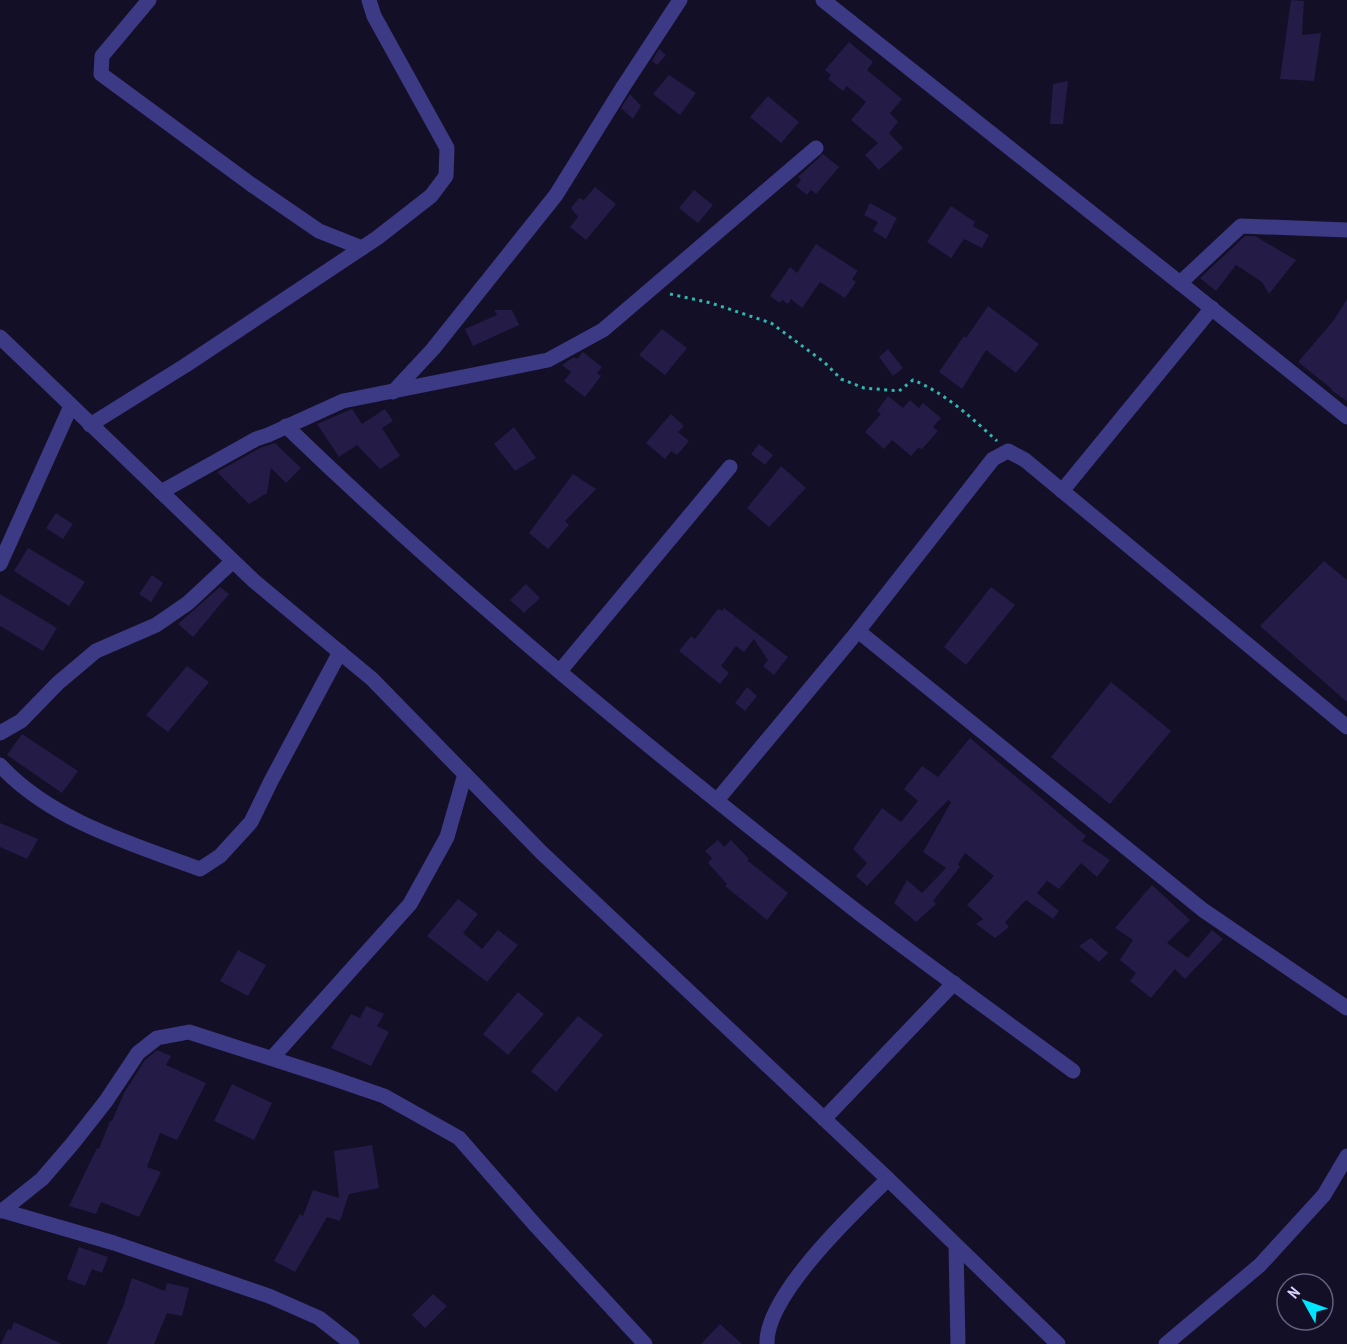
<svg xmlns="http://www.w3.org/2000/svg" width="1347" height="1344" viewBox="0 0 1347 1344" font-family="'PT Sans Narrow',sans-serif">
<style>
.building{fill:#241b47}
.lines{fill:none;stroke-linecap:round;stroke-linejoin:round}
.path{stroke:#2fb8b0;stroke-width:3;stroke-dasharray:3 4.5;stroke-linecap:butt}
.minor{stroke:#3d3a85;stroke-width:15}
</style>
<rect width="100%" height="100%" fill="#130f26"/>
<g class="building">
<polygon points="1291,0 1304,1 1302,35 1321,33 1314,81 1280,79"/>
<polygon points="849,42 873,62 867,70 902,99 890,113 898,122 889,133 903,148 879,170 865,155 878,143 851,120 866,102 847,86 843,91 828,79 831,75 825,70"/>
<polygon points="659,49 666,55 657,65 652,61"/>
<polygon points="669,75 696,93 680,115 653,94"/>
<polygon points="1068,81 1063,124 1050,124 1053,84"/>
<polygon points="630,94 641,106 633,119 621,108"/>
<polygon points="768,96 799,122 781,143 750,117"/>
<polygon points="823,154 839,167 816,194 811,190 807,195 796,186 801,180 798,177"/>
<polygon points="595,187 616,204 586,240 570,227 578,217 571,208 579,198 584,200"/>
<polygon points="694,190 713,205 698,223 679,208"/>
<polygon points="870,203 897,218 886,239 873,231 878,222 864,215"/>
<polygon points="951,206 975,222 973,226 989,235 982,248 964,239 951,258 927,242"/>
<polygon points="1245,236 1255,236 1296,260 1269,294 1262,282 1236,265 1216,291 1200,278"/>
<polygon points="816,244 858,271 852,279 856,282 845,298 820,282 802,308 791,299 788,304 782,300 780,303 770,296 790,267 797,273"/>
<polygon points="1347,299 1347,401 1331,390 1332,389 1298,362 1334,320"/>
<polygon points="988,306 1039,344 1016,373 986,350 962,389 939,372 964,336 966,338"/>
<polygon points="494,310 512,310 519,325 473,346 465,329 497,315"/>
<polygon points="662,329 687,348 665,375 639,355"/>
<polygon points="888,349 903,368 893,376 879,357"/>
<polygon points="583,352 602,367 597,373 601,376 585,397 564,381 571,372 562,365 574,357 577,359"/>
<polygon points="888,396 903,408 910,400 919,408 923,403 941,418 933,427 938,431 922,449 918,448 911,456 892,440 884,449 865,432 881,414 877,411"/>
<polygon points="352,409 362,424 385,409 393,421 382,428 400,456 380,469 357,445 339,457 317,424"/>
<polygon points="671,414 684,426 678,432 689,441 677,455 671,451 665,459 646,443"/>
<polygon points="514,427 536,458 515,471 494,444"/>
<polygon points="275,443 301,468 286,483 271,468 267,493 249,504 217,472 260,448"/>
<polygon points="759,444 773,455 765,465 751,454"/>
<polygon points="781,466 806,488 769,527 747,508"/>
<polygon points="573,474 596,489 565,521 569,525 548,549 529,533"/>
<polygon points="56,513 73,524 63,539 46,528"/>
<polygon points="28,548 85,582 69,606 14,571"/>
<polygon points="1324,561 1347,580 1347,702 1260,626"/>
<polygon points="152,575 163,583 151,602 139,594"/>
<polygon points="526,584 540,598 524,613 510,600"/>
<polygon points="220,587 229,594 193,637 178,624"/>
<polygon points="991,587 1015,605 966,665 944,647"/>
<polygon points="0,594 57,628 43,651 0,626"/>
<polygon points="724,608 788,657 774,675 763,666 768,660 754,639 744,652 736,646 721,666 729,673 720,684 679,651 691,636 695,639 718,609 722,611"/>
<polygon points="187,666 209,682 168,732 146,715"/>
<polygon points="1111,682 1171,731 1110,804 1051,757"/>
<polygon points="747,687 757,696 745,711 735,703"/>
<polygon points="22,734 78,771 62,793 7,755"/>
<polygon points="970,738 1086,836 1082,841 1110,860 1097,877 1081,863 1059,889 1047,881 1037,893 1059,911 1053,919 1026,900 1005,922 1009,927 995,938 976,924 983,919 967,905 994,876 965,853 958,864 960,867 933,901 936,904 916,922 894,903 907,880 922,893 946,868 923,852 951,802 948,800 867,886 856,876 867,863 853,849 882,808 901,822 918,801 904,789 922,766 938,777"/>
<polygon points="0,823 38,839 27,859 0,847"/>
<polygon points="718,840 724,847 731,840 749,859 747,860 788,893 767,920 725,886 727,884 708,863 712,858 705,851"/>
<polygon points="1152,885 1190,920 1167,943 1188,958 1212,930 1223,939 1185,979 1175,969 1151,998 1130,981 1136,973 1120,960 1133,940 1115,928"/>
<polygon points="458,899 478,914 463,933 482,949 498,930 518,945 487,982 427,936"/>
<polygon points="1091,938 1108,953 1099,962 1079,946"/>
<polygon points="238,950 266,965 248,996 220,981"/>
<polygon points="518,992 544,1014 508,1055 483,1034"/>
<polygon points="366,1006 384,1014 377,1026 389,1032 371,1066 331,1048 351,1014 360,1018"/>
<polygon points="578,1016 603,1035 556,1092 531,1071"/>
<polygon points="157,1050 171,1056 166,1065 206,1083 177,1140 160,1133 147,1167 161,1172 139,1217 101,1202 96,1214 69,1206 97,1148 99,1149 110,1121 112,1121 124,1093 145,1060"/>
<polygon points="232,1084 272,1103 254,1140 214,1121"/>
<polygon points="372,1145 379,1188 349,1194 340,1221 327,1217 295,1272 274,1261 300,1214 303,1216 313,1190 339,1198 334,1151"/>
<polygon points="79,1247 108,1257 102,1273 92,1269 85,1286 67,1279"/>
<polygon points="132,1278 165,1291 167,1283 189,1288 182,1316 167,1313 154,1344 107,1344 124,1304"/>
<polygon points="433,1294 447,1306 425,1328 412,1315"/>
<polygon points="14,1322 62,1344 1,1344 8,1329 11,1330"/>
<polygon points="720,1324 742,1344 701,1344"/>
</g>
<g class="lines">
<path class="path" d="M 670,294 L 711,303 L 771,323 L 824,362 L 841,379 L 864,388 L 899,391 L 913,380 C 945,393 972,418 997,441"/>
<g class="minor">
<polyline points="149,0 102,56 101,74 252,185 319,231 362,248"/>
<polyline points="823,0 1180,283 1241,226 1347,230"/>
<polyline points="1180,283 1347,417"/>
<polyline points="0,337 254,581 372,679 541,852 888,1179 1058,1344"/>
<polyline points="393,392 433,349 556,195 623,87 680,0"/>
<polyline points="90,425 186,365 377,238 431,196 446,176 447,148 374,16 369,0"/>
<path d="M 286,426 C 465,599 659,757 855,910 C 927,965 1001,1018 1073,1071"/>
<polyline points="1062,491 1212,308"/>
<polyline points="161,492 256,439 268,435 343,401 548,360 603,330 816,148"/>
<polyline points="0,564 71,406"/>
<polyline points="858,631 1203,910 1347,1008"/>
<polyline points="560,671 730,467"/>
<polyline points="0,733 21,721 58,683 96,651 156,625 188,603 233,561"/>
<path d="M 0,765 C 50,820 132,844 200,869 L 220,856 L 251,822 L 271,781 L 340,652"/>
<polyline points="718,799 858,631 993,459 1008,451 1025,460 1347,727"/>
<polyline points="272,1058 410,904 447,837 465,774"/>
<polyline points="824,1119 954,983"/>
<polyline points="0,1210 114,1243 269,1296 319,1318 352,1344"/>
<polyline points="2,1211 42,1179 73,1143 106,1101 138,1053 157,1038 189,1032 326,1076 384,1096 459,1138 536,1226 645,1344"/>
<polyline points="956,1246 958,1344"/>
<path d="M 767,1344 C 765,1296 854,1212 888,1179"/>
<polyline points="1166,1344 1260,1265 1324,1195 1347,1156"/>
</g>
</g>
<g transform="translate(1305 1302) rotate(310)"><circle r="28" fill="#130f26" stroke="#625e7d" stroke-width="1.5"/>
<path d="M0-4.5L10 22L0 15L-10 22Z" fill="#00e5ff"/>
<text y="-9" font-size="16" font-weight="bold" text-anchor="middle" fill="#d9d4ff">N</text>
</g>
</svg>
